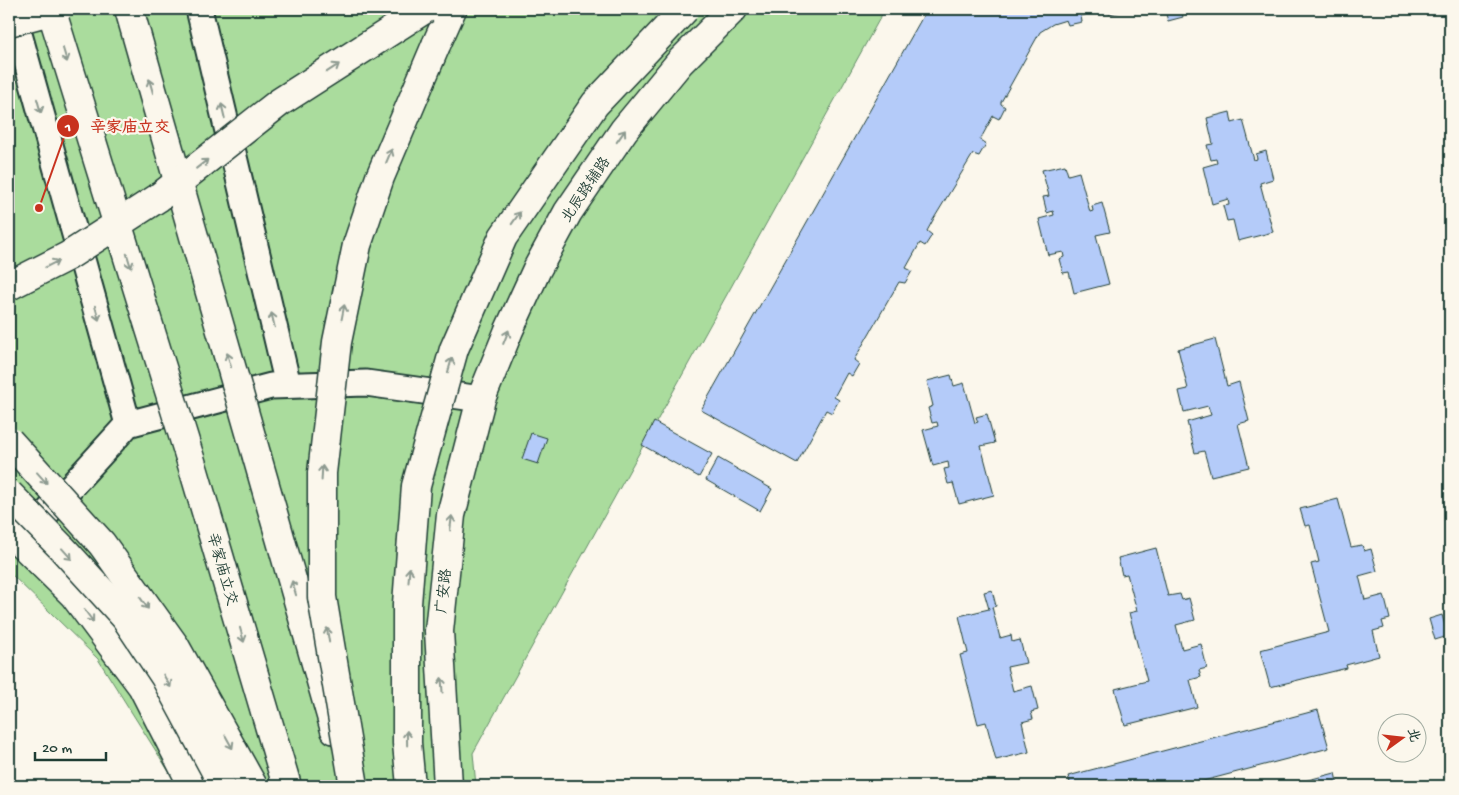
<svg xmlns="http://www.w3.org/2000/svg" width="1459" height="795" viewBox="0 0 1459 795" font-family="'Gochi Hand','LXGW WenKai TC',sans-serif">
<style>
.green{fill:#aadc9d;stroke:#648c68}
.building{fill:#b4cbf9;stroke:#1f3d34}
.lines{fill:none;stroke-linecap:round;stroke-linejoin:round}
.tertiary-casing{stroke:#1f3d34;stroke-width:29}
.secondary-casing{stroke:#1f3d34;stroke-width:31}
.trunk-casing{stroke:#1f3d34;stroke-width:31}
.tertiary{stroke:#fbf7ec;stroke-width:25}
.secondary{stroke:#fbf7ec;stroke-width:28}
.trunk{stroke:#fbf7ec;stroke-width:28}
.trunk-bridge-casing{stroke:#1f3d34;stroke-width:31;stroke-linecap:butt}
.trunk-bridge{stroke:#fbf7ec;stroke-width:28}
.oneway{stroke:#8d9a90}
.labels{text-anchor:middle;stroke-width:4.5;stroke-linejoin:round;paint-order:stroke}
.street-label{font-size:15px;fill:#1f3d34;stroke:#fbf7ec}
.leader{fill:none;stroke:#c8321e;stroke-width:2}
.callout-dot{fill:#c8321e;stroke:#fbf7ec;stroke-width:2}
.mark-label{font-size:15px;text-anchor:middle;font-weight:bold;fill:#fff}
.callout-label{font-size:16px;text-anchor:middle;font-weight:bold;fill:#c8321e;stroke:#fbf7ec;stroke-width:4.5;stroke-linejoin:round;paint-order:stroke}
</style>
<rect width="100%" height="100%" fill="#fbf7ec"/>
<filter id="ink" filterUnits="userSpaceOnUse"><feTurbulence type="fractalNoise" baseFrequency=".02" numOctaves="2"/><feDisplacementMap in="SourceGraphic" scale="10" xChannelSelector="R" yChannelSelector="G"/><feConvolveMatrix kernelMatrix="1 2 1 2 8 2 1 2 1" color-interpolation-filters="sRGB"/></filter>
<g filter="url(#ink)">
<polygon class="green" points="9,9 885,9 473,753 476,786 178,786 98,659 9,572"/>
<g class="building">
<polygon points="927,9 1106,9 1081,16 1082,22 1068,25 1066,20 1053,24 1040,32 1001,102 1001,104 1005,107 999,119 993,116 980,140 986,144 979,156 973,154 933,220 927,231 932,235 925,246 920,243 906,268 912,271 905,283 899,282 854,360 859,364 852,376 847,373 834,397 839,400 832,413 826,410 797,463 701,410"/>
<polygon points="1108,9 1121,9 1122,11 1109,14"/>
<polygon points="1174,9 1181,9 1183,17 1168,21 1165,11"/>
<polygon points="1199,9 1211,9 1200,12"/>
<polygon points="1230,112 1232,123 1243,120 1254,160 1257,159 1256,154 1266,151 1273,179 1260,183 1273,232 1238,241 1233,220 1227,221 1223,206 1229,205 1228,199 1212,204 1203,167 1217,163 1216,159 1211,160 1207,145 1213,144 1207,118"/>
<polygon points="1065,165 1068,175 1079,172 1090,212 1093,211 1092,206 1102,203 1110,232 1096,235 1109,284 1074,293 1069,272 1063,273 1059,259 1064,257 1063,252 1048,255 1039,219 1054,215 1053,211 1047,213 1043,197 1049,196 1042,170"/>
<polygon points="1215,339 1227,386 1239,382 1249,421 1238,424 1249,467 1211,476 1204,451 1195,453 1187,422 1211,415 1208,406 1184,412 1179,391 1188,389 1178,349"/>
<polygon points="951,375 954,386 964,383 975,423 978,422 976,417 987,414 995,443 981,446 994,495 959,504 953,483 948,484 944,469 949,468 948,462 933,466 923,430 938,426 937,422 932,423 928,408 933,406 927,381"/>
<polygon points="654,422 712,454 699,477 642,445"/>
<polygon points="531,433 547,438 538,464 522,459"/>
<polygon points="718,458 772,489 760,511 706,480"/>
<polygon points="1338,499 1351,547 1362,545 1364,551 1371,549 1377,571 1359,576 1365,600 1384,595 1390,619 1382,621 1384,628 1373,631 1379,656 1346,665 1347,668 1270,687 1260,650 1329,632 1311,564 1319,562 1310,525 1305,526 1300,509"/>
<polygon points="1156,548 1168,596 1180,594 1182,600 1189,598 1195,620 1176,625 1182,649 1201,644 1207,668 1199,670 1201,677 1190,680 1197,707 1125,725 1115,689 1147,681 1129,613 1137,611 1127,574 1122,575 1118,558"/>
<polygon points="992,590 996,606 992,607 1000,638 1011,635 1012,642 1020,640 1026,663 1007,667 1013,691 1032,686 1038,710 1031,712 1033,719 1022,722 1029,752 996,760 986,722 978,724 960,655 968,653 959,616 989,609 984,592"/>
<polygon points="1442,615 1448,636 1435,640 1429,619"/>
<polygon points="1318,710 1329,748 1184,786 1071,786 1068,776"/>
<polygon points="1335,773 1338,786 1285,786"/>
</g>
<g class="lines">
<g class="tertiary-casing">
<g id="tertiary">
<polyline points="12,9 128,424"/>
<polyline points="199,9 288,385"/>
<polyline points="24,538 128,424 271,386 366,383 481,399"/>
</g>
</g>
<g class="secondary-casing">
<g id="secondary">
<polyline points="9,533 20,542 74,595 142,686 193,786"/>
<polyline points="448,786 439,631 451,515 481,399 509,330 537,269 568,212 624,130 680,62 733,9"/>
</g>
</g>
<g class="trunk-casing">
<g id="trunk">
<polyline points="436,45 452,9"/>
<polyline points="257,457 335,730"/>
</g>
</g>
<use href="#tertiary" class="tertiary"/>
<use href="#secondary" class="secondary"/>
<use href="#trunk" class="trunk"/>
<g class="trunk-bridge-casing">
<g id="trunk-bridge">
<polyline points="51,9 194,471 287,786"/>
<polyline points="129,9 257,457"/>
<polyline points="9,22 58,9"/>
<polyline points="9,286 68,256 158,198 280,102 425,9"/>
<polyline points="9,441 102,544 175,646 253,786"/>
<polyline points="9,494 62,548 125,617 165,677 215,770 221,786"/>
<polyline points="354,786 322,597 322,473 337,342 357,245 380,177 436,45"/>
<polyline points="411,786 407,743 407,604 416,486 454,349 503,237 595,104 685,9"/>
</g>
</g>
<use href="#trunk-bridge" class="trunk-bridge"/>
</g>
<defs><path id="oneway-shaft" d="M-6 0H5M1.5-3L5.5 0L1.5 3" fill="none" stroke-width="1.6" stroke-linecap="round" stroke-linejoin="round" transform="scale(1.25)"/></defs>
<g class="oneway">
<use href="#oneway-shaft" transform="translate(65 55) rotate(73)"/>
<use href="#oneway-shaft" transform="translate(333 68) rotate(-33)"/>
<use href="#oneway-shaft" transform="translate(151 86) rotate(-106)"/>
<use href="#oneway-shaft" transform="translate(39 106) rotate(74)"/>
<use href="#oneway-shaft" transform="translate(223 111) rotate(-103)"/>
<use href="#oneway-shaft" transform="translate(621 136) rotate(-55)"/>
<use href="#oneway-shaft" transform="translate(389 156) rotate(-67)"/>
<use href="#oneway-shaft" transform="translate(202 164) rotate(-38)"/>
<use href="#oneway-shaft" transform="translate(516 218) rotate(-55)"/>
<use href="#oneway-shaft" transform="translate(129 261) rotate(73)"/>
<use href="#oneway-shaft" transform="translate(52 264) rotate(-27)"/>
<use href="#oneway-shaft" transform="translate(343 312) rotate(-79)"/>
<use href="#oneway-shaft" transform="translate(97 313) rotate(74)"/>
<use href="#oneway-shaft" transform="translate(273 320) rotate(-103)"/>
<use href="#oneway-shaft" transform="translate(506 337) rotate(-68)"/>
<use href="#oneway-shaft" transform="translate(229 360) rotate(-106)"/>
<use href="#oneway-shaft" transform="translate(450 365) rotate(-74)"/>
<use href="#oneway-shaft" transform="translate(322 473) rotate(-87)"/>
<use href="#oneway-shaft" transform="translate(42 478) rotate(48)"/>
<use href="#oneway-shaft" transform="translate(451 523) rotate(-83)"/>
<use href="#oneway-shaft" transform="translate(67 554) rotate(48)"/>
<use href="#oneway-shaft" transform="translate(409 575) rotate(-86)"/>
<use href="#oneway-shaft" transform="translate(294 588) rotate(-106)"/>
<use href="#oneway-shaft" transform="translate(144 603) rotate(55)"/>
<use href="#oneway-shaft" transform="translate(89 616) rotate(53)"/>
<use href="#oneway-shaft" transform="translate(242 635) rotate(74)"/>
<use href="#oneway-shaft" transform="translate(328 635) rotate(-99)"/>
<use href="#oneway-shaft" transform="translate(167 681) rotate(60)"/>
<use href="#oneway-shaft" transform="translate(442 685) rotate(-94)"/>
<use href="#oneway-shaft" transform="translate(407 738) rotate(-91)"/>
<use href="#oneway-shaft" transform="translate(229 742) rotate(61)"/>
</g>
</g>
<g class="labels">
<g class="street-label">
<text transform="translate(585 189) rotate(-56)" y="5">北辰路辅路</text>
<text transform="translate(223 569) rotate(74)" y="5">辛家庙立交</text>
<text transform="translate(443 591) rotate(-84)" y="5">广安路</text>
</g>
</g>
<path class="leader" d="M39 208L68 126"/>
<g class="callout-dot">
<circle cx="39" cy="208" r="5"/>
<circle cx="68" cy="126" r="12"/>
</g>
<g class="mark-label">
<text x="68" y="131">1</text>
</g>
<g class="callout-label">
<text x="130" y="132">辛家庙立交</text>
</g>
<rect width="1459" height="795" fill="none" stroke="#fbf7ec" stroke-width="30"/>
<rect x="15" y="15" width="1429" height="765" fill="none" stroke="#1f3d34" stroke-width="2" filter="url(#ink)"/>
<g transform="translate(1402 738) rotate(75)"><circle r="24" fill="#fbf7ec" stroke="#a3ada2"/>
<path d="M0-4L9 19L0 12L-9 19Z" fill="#c8321e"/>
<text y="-8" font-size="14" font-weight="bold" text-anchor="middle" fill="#1f3d34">北</text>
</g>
<path d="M35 752v8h71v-8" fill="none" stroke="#1f3d34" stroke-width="2.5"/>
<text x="42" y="752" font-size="15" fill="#1f3d34" stroke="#fbf7ec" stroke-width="4" paint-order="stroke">20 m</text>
</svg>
